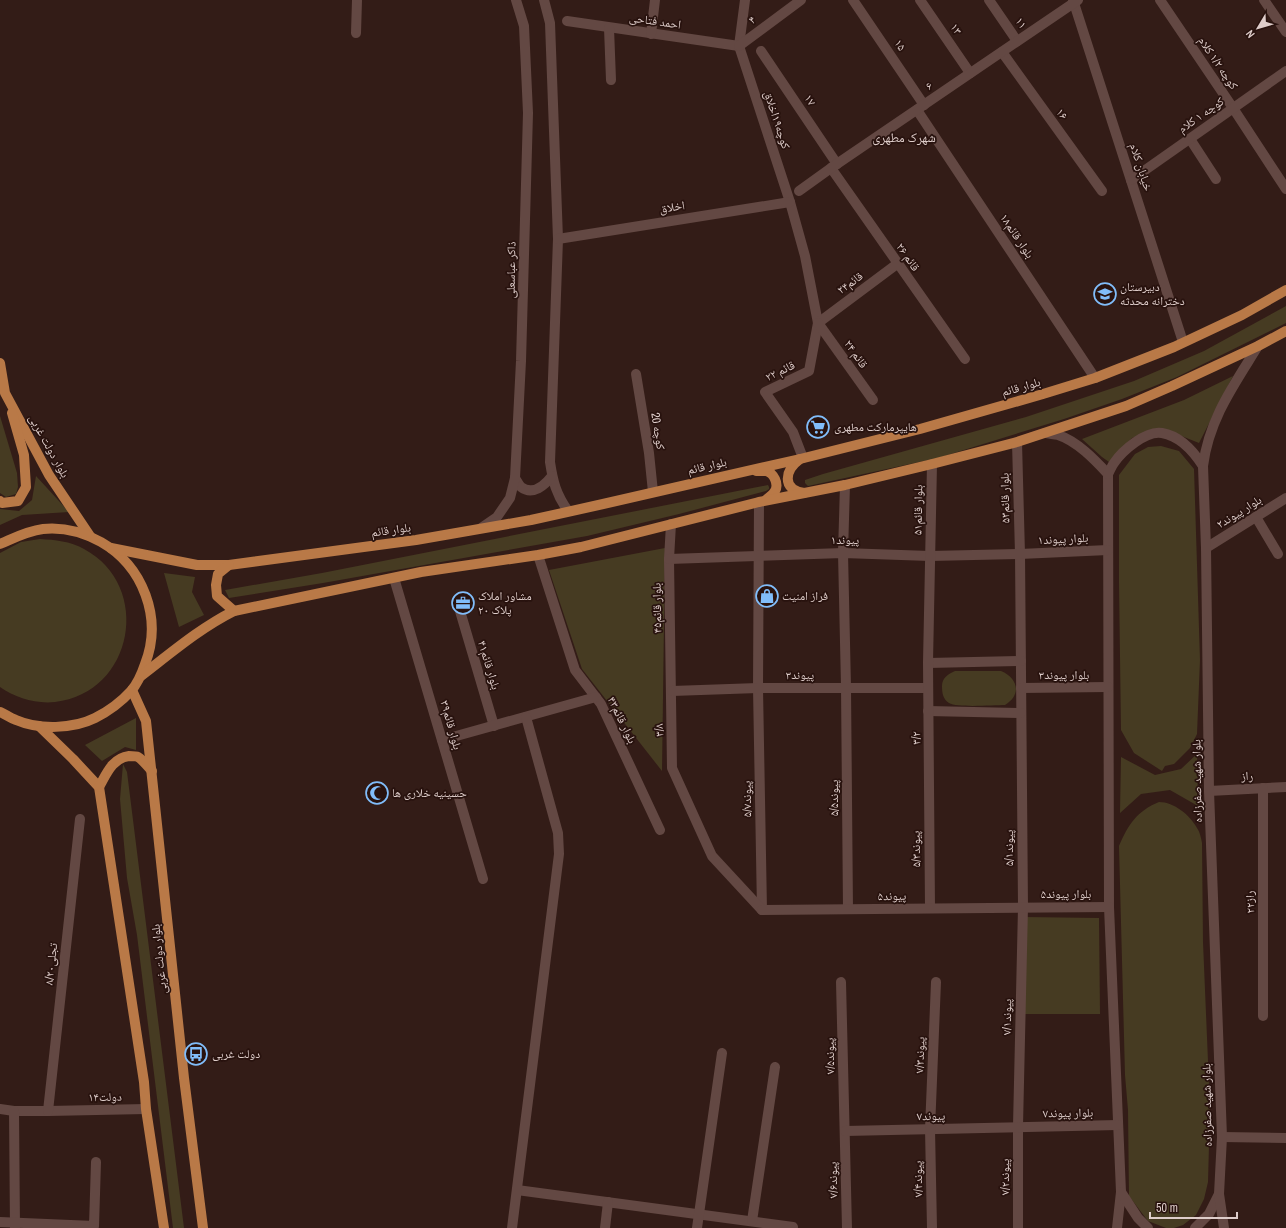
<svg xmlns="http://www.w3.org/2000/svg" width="1286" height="1228" viewBox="0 0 1286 1228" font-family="'Archivo Narrow','Noto Naskh Arabic',sans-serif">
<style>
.green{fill:#463b22}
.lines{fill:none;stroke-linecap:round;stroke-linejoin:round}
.minor{stroke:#634843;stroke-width:10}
.major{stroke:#b97947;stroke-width:10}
.labels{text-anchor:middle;stroke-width:3.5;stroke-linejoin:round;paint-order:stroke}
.street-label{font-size:12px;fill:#decdca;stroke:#28120e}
.poi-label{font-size:12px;fill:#decdca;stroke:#28120e;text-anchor:start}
.neighbourhood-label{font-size:13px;fill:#decdca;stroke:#28120e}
</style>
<rect width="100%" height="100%" fill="#331c17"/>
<g class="green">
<polygon points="1286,306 1286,323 1177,377 1122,399 1064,419 938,458 808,486 805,483 805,480 823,474 1026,417 1134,381 1204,351"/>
<polygon points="1233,376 1199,443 1164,429 1132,438 1109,462 1102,457 1082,439 1184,400"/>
<polygon points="0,416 17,473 18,487 16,494 6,497 0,493"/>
<polygon points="1161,446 1179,451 1194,469 1200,660 1197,734 1190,748 1174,764 1165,766 1162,771 1134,753 1121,730 1119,583 1119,475 1135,454 1148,447"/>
<polygon points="36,476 69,512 22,515 0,525 0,509 19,511 32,500"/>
<polygon points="768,485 769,487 769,489 766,491 679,514 587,536 323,583 229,598 225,590 322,573"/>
<path d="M 40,539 C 55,540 70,541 84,549 C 153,586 134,693 55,702 C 35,704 16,698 0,687 L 0,553 L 21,542 Z"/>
<polygon points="665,548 662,771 582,669 549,570"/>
<polygon points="164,573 195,577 192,592 204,615 179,627"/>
<path d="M 955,671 L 1001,671 C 1018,678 1022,695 1005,705 C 993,705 958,708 949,703 C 943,699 942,693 942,686 C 942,678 948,674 955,671 Z"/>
<polygon points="136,718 136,750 125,747 102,761 85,745"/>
<polygon points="1197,754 1198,806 1170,790 1141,794 1120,813 1121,757 1155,775 1181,769"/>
<polygon points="123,764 127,772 184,1228 173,1228 137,935 127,878 120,799"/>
<path d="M 1159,802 C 1174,802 1190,815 1197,828 C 1200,832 1201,838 1202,843 L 1203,942 L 1210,1109 L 1208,1182 L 1204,1199 L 1196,1215 L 1183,1225 L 1174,1228 L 1166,1228 L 1148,1221 L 1129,1196 L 1128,1110 L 1125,1075 L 1119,846 C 1128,825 1137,811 1159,802 Z"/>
<polygon points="1024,917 1099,918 1100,1014 1024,1014"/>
</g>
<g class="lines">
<g class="minor">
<path d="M 544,0 L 550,23 L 558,239 L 550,462 C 553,482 556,494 568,511"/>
<polyline points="745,0 739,46 790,202 805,256 818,323 809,371 765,392 793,432 803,458"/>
<polyline points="853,0 924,105"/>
<polyline points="920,0 970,73"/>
<polyline points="989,0 1017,41"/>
<polyline points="1073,0 1183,342"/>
<polyline points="1160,0 1233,108 1286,189"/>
<polyline points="1264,0 1286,32"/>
<polyline points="567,21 739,46"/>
<polyline points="609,28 611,80"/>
<polyline points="356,33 357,0"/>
<polyline points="651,34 655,0"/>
<polyline points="739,46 801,0"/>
<polyline points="761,51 837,164"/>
<polyline points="1002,52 1102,191"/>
<polyline points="917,110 1095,378"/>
<polyline points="1190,139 1216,179"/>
<polyline points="831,168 965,359"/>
<polyline points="1131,180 1286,71"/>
<polyline points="799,191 831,168 1078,0"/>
<polyline points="558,239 790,202"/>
<polyline points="818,323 897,264"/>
<polyline points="818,323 873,400"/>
<polyline points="636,374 649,453 653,492"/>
<path d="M 1045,433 C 1049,434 1054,434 1058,435 C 1077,441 1095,460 1108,474 L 1109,907 L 1121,1192 L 1117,1228"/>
<polyline points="1017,442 1020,554 1023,907 1018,1126 1018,1228"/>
<path d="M 1108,474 C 1110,471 1111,467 1114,463 C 1122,451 1146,430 1162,433 C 1180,436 1194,452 1203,466"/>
<path d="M 515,478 C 517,481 519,485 521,487 C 533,496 545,485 552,476"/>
<polyline points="845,485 843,553 846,687 848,909"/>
<polyline points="759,502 758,688 762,910"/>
<polyline points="1256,517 1278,554"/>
<polyline points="671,524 669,559 672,768 712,856 762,910"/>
<polyline points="481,528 497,517 510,498 515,478 521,361 528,113 524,26 516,0"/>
<polyline points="1206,548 1286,498"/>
<polyline points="538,555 575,670 601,704 660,830"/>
<polyline points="669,559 843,553 930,556 1020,554 1108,550"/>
<polyline points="394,578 483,879"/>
<polyline points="460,611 494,726"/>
<polyline points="928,663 1021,661"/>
<polyline points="1021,688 1108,687"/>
<polyline points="672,691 758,688 928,688"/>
<polyline points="928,711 1021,713"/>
<polyline points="442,740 596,697"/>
<polyline points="1209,791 1286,787"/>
<polyline points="930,908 928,663 932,464"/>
<polyline points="762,910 1109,907"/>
<polyline points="841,982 847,1228"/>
<polyline points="1263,1016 1263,788"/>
<polyline points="0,1109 14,1111 48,1111 146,1109"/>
<polyline points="14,1111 15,1228"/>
<polyline points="48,1111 80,819"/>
<polyline points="845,1131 1118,1125"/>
<polyline points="1222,1137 1286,1138"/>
<polyline points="517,1190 793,1227"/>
<polyline points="1121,1192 1138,1218 1148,1228"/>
<polyline points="752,1221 775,1067"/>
<polyline points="0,1222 94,1226 96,1162"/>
<polyline points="512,1228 559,854 558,833 526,717"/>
<polyline points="605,1228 608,1202"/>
<polyline points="697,1228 722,1053"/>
<polyline points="932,1228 930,1129 936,982"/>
<polyline points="1195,1228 1209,1214 1219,1194"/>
<path d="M 1224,1228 L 1219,1194 L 1222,1137 L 1209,791 L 1206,548 L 1203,466 C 1209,419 1234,385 1258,346"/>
</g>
<g class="major">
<polyline points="0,363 5,393 49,475 90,536"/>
<path d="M 800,459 C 785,470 781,489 804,493"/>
<path d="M 756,471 C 759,471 763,471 766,471 C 774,473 779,484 775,491 C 773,495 769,497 766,500"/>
<polyline points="0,501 2,503 18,501 26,487 24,455 12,413"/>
<path d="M 0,544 C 14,538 27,531 43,529 C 63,527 83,532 101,542 C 143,566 163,618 145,664 C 142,673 138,683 131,691 C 121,702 109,711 95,718 C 73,729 39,730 16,720 C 10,718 5,714 0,712"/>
<polyline points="111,548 197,565 229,565 416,540 531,520 603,504 800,459 920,429 1043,394 1095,378 1174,347 1242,315 1286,290"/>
<polyline points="229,565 218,574 216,585 217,596 234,611"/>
<path d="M 141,676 C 171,653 200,628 234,611 L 421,572 L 538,555 L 581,547 L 759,502 L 845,485 L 932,464 L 1017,442 L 1126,406 L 1172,386 L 1258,346 L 1286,331"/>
<polyline points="132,690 146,721 184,1078 203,1228"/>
<polyline points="39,726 73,759 99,787 144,1082 146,1109 164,1228"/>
<path d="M 99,787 C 106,775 112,758 129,756 C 131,756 136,756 138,757 C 143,760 148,767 152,771"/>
</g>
</g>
<defs>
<g id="school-ring" transform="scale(1.15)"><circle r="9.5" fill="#28120e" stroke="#81bdfa" stroke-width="1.5"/><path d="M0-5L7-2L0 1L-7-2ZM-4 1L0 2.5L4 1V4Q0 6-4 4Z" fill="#81bdfa"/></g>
<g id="supermarket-ring" transform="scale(1.15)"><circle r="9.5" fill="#28120e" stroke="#81bdfa" stroke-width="1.5"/><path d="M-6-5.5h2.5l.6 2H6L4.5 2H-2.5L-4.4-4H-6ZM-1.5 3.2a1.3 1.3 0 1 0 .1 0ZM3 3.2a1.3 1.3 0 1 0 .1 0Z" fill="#81bdfa"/></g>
<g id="shop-ring" transform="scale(1.15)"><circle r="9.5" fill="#28120e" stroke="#81bdfa" stroke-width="1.5"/><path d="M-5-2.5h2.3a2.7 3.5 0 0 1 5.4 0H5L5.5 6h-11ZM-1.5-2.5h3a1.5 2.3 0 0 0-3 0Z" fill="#81bdfa"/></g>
<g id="office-ring" transform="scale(1.15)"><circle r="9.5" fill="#28120e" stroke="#81bdfa" stroke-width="1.5"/><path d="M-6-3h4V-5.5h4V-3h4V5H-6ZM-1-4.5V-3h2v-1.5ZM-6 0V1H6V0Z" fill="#81bdfa"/></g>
<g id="mosque-ring" transform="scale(1.15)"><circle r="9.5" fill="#28120e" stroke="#81bdfa" stroke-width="1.5"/><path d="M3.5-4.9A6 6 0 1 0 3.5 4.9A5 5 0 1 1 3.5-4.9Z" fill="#81bdfa"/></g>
<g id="bus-ring" transform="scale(1.15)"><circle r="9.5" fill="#28120e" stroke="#81bdfa" stroke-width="1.5"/><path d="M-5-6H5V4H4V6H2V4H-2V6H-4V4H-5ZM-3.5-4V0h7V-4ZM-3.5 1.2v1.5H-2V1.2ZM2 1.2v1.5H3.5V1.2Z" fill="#81bdfa"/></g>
</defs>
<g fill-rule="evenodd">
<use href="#school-ring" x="1105" y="294"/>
<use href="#supermarket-ring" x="818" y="427"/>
<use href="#shop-ring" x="767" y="596"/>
<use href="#office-ring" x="463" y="603"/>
<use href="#mosque-ring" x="377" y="793"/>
<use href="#bus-ring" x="196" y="1054"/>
</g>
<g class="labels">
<g class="street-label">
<text transform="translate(752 20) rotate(-37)" y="4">۴</text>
<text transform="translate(655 21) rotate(8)" y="4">احمد فتاحی</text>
<text transform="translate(1021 23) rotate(56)" y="4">۱۱</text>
<text transform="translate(956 29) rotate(56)" y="4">۱۳</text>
<text transform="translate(900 45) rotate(56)" y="4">۱۵</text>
<text transform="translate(1218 63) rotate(56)" y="4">کوچه ۱/۲ کلام</text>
<text transform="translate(929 86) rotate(-34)" y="4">۶</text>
<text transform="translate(810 100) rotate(56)" y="4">۱۷</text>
<text transform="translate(1062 114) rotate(54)" y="4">۱۶</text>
<text transform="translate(1201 115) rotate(-35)" y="4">کوچه ۱ کلام</text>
<text transform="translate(777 120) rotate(72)" y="4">کوچه۱۹اخلاق</text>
<text transform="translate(1141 167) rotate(72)" y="4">خیابان کلام</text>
<text transform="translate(672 207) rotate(-9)" y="4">اخلاق</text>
<text transform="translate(1017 236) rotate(56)" y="4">بلوار قائم۱۸</text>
<text transform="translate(908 257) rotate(55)" y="4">قائم ۲۶</text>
<text transform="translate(511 270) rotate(-89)" y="4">ذاکر عباسعلی</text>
<text transform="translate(850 283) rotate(-36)" y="4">قائم۲۴</text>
<text transform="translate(856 354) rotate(55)" y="4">۲۴ قائم</text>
<text transform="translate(780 371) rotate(-26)" y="4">قائم ۲۲</text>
<text transform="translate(1021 387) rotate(-16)" y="4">بلوار قائم</text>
<text transform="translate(658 431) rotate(81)" y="4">کوچه 20</text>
<text transform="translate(49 446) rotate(61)" y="4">بلوار دولت غربی</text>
<text transform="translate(707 466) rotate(-13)" y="4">بلوار قائم</text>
<text transform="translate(1005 498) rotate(-91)" y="4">بلوار قائم۵۳</text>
<text transform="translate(918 510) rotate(-89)" y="4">بلوار قائم۵۱</text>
<text transform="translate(1239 512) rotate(-32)" y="4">بلوار پیوند۲</text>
<text transform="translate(391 530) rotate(-8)" y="4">بلوار قائم</text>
<text transform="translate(1063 539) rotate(-3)" y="4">بلوار پیوند۱</text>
<text x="845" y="544">پیوند۱</text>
<text transform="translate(657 608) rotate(-91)" y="4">بلوار قائم۴۵</text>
<text transform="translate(489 665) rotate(73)" y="4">بلوار قائم۴۱</text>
<text x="800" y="679">پیوند۳</text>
<text x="1064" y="679">بلوار پیوند۳</text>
<text transform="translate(622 720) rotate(64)" y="4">بلوار قائم۴۳</text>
<text transform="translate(451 725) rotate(74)" y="4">بلوار قائم۳۹</text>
<text transform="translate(659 730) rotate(-90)" y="4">۳/۸</text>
<text transform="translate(916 738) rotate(-90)" y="4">۳/۲</text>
<text transform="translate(1247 776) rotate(-3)" y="4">راز</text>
<text transform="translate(1197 781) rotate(-91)" y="4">بلوار شهید صفرزاده</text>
<text transform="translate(834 798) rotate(-90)" y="4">پیوند۵/۵</text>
<text transform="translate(747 799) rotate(-91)" y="4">پیوند۵/۷</text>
<text transform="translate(1009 848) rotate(-90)" y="4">پیوند۵/۱</text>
<text transform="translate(916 849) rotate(-91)" y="4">پیوند۵/۳</text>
<text x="1066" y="898">بلوار پیوند۵</text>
<text transform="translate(892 896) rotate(-1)" y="4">پیوند۵</text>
<text transform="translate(1250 902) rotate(-90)" y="4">راز۲۲</text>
<text transform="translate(159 959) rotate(-96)" y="4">بلوار دولت غربی</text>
<text transform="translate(51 964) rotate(-84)" y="4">تجلی۸/۲۰</text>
<text transform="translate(1007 1017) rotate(-89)" y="4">پیوند۷/۱</text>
<text transform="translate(920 1055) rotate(-88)" y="4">پیوند۷/۳</text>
<text transform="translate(830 1056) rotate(-91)" y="4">پیوند۷/۵</text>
<text transform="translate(105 1097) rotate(-1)" y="4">۱۴دولت</text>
<text transform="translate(1207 1105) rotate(-91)" y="4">بلوار شهید صفرزاده</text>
<text transform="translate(1068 1113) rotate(-1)" y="4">بلوار پیوند۷</text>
<text transform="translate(931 1116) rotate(-1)" y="4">پیوند۷</text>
<text transform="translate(1005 1177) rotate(-90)" y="4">پیوند۷/۲</text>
<text transform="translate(918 1179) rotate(-91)" y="4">پیوند۷/۴</text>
<text transform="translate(833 1180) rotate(-91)" y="4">پیوند۷/۶</text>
</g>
<g class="poi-label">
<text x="1120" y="291">دبیرستان<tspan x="1120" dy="14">دخترانه محدثه</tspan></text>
<text x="834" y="431">هایپرمارکت مطهری</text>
<text x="478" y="600">مشاور املاک<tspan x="478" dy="14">پلاک ۲۰</tspan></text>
<text x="782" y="600">فراز امنیت</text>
<text x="392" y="797">حسینیه خلاری ها</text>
<text x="212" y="1058">دولت غربی</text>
</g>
<g class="neighbourhood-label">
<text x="904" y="142">شهرک مطهری</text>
</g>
</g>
<g transform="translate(1258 28) rotate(232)" stroke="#28120e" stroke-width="3" paint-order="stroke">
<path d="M0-3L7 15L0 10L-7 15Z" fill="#decdca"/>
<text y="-6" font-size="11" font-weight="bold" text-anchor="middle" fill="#decdca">N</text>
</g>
<path d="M1150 1212v6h87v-6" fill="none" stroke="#decdca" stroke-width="2"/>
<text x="1156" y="1212" font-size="12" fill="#decdca" stroke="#28120e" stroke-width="3" paint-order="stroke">50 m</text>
</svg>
